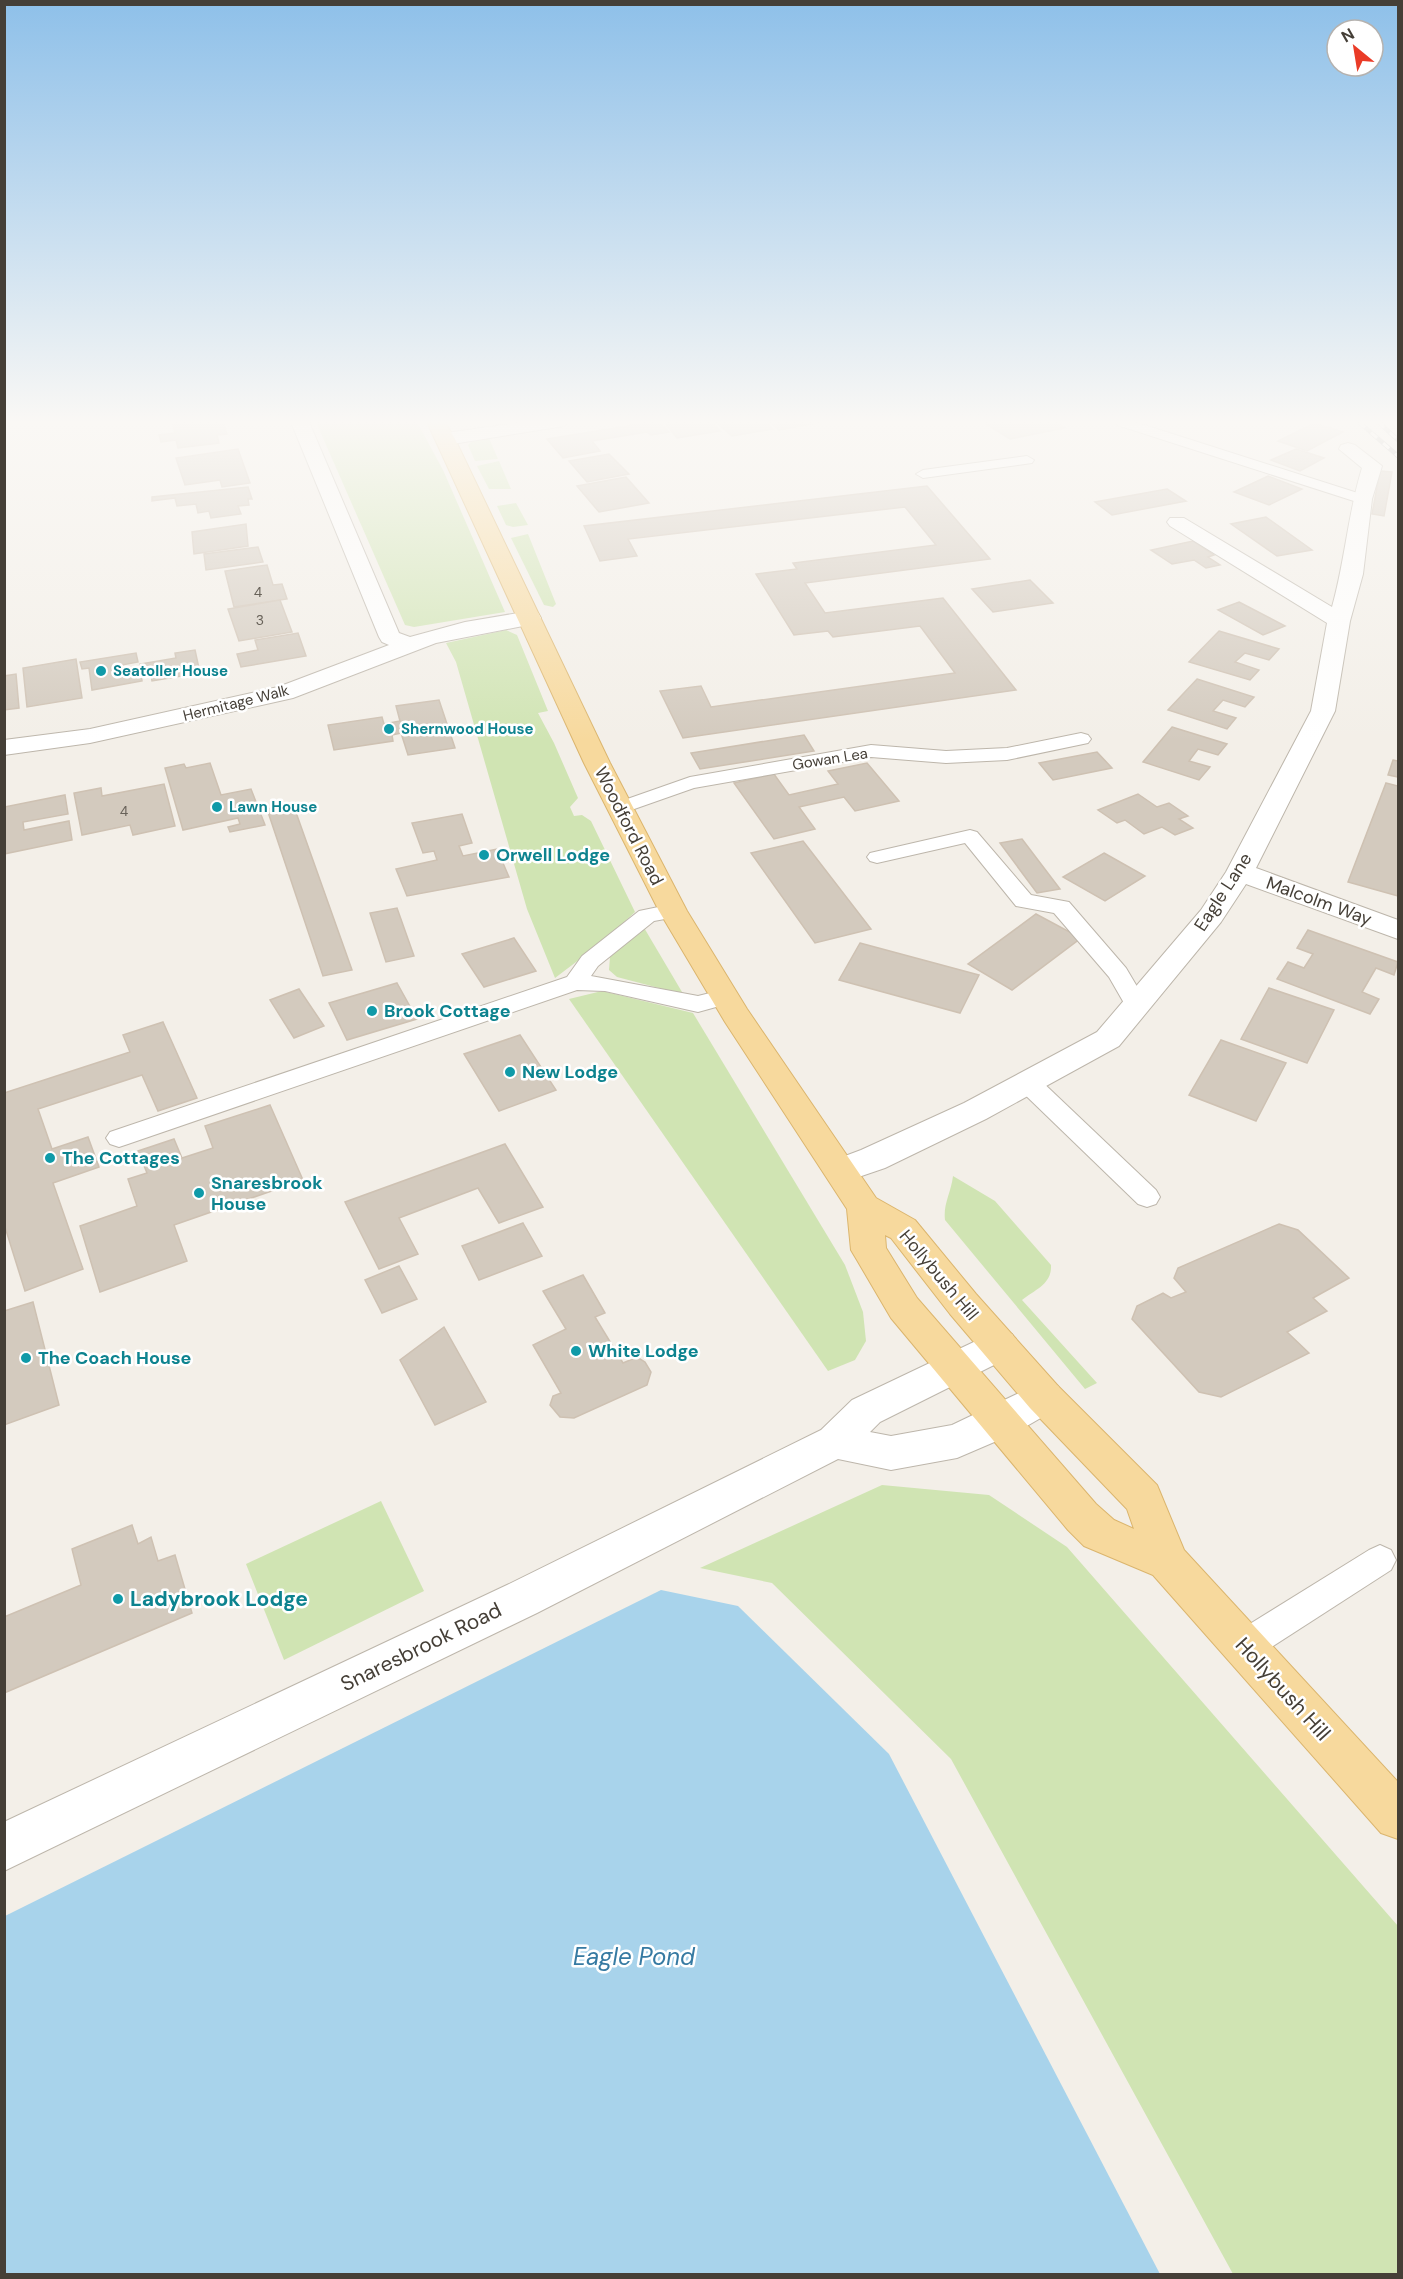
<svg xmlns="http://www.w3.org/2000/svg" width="1403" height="2279" viewBox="0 0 1403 2279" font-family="'DM Sans',sans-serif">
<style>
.green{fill:#d0e4b3}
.water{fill:#a8d3eb}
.building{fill:#d3cabe;stroke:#cec1b2;stroke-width:1.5}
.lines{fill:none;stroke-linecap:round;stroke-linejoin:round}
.service-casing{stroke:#bdb6ab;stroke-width:2}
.minor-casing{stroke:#bdb6ab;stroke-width:2}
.tertiary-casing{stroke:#bdb6ab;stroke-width:2}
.primary-casing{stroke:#dbb56d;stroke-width:2}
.service{fill:#fff;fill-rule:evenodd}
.minor{fill:#fff;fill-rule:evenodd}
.tertiary{fill:#fff;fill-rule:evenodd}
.primary{fill:#f7d99d;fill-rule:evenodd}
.rail-casing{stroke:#969696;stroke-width:4.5}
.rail{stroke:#fff;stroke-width:3;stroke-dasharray:8;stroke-linecap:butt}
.culture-dot{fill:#0f9aa8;stroke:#fff;stroke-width:2}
.labels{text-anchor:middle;stroke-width:5;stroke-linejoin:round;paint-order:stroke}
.far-number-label{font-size:14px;fill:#686259}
.far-culture-label{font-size:15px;font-weight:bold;fill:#0d838f;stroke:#fff;text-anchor:start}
.far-street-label{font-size:15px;fill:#453f37;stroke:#fff}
.street-label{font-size:18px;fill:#453f37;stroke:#fff}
.culture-label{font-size:18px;font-weight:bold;fill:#0d838f;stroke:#fff;text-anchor:start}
.near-culture-label{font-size:21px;font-weight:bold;fill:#0d838f;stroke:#fff;text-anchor:start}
.near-street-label{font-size:21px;fill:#453f37;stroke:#fff}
.near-water-label{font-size:24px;font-style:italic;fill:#367aa2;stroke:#fff}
</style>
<rect width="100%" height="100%" fill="#f3efe8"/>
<g class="green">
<polygon points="316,422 417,422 443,470 505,612 414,627 405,625"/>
<polygon points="488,436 498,459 475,461 468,445 472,441"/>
<polygon points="499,461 511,489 489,489 477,466"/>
<polygon points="516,503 528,525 513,527 506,525 497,506"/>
<polygon points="528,534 556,604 553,607 544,605 511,538"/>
<polygon points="506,630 517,635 548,711 538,713 554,743 578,798 570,807 574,816 582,815 591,821 635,912 605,940 555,978 527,909 456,662 446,643"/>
<polygon points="643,926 682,992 678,993 617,977 609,970 610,957"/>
<polygon points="602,991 693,1013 845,1265 863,1312 866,1341 855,1360 828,1371 569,999"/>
<path d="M 953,1176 L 995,1201 L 1051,1265 C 1052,1284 1036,1289 1022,1300 L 1097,1383 L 1085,1389 L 945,1220 C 943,1204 951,1193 953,1176 Z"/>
<polygon points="882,1485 989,1495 1067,1547 1398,1926 1398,2274 1233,2274 951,1759 772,1583 700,1568"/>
<polygon points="381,1501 424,1591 284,1660 246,1564"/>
</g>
<polygon class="water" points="661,1590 738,1606 889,1754 1160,2274 5,2274 5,1916"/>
<g class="building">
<polygon points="172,422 223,422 227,434 217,435 219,443 178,448 176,440 161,442 159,435 175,433"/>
<polygon points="652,422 658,422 669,432 651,435 647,432 592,441 600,451 563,458 547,439"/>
<polygon points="664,422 711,422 720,431 677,438"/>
<polygon points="716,422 764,422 773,429 732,436"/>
<polygon points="770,422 823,422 779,430"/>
<polygon points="983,422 1055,422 1065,428 1010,439"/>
<polygon points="1314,423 1343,432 1307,451 1278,441"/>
<polygon points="238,449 250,483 222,487 220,480 185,485 176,458"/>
<polygon points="1296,449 1324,458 1300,471 1271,460"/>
<polygon points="609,454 629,474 587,482 569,461"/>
<polygon points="1380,471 1392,472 1384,516 1372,514"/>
<polygon points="1268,476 1302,489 1269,505 1234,492"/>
<polygon points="626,477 649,503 599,512 577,486"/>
<polygon points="927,486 990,559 805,583 825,613 943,598 1016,690 683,738 660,691 701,686 711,707 955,673 920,626 833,637 828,631 794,635 756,574 797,569 793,563 936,545 905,507 628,539 637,556 600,561 584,526"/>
<polygon points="248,487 252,499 248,499 249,505 238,506 241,514 211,518 209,511 198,513 196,504 177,506 175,498 152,501 152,497"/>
<polygon points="1167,489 1186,501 1112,515 1095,502"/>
<polygon points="1266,517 1312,550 1277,556 1231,524"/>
<polygon points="246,524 248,546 194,554 192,532"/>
<polygon points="1193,541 1214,555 1208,557 1220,565 1206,568 1194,560 1172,564 1151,550"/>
<polygon points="258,547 263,562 206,570 204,554"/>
<polygon points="267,565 273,585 282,584 287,599 234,607 225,571"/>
<polygon points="1030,580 1053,603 993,612 972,589"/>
<polygon points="280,600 292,632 239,641 228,609"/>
<polygon points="1239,602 1285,626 1263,635 1218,610"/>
<polygon points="1219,631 1279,649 1269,660 1245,653 1235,662 1259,670 1250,680 1189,662"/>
<polygon points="298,633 306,656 241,667 237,654 258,650 255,640"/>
<polygon points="195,650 200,673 152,681 150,670 141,672 140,664 176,658 175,653"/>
<polygon points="136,653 138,662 111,667 112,673 140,668 142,681 92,690 89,668 82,669 80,662"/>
<polygon points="76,659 82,698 27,707 23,668"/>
<polygon points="16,674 19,708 4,710 4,676"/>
<polygon points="1197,679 1254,697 1245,707 1223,700 1213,711 1236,718 1227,729 1168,710"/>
<polygon points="439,700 455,748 408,755 401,733 392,735 393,741 334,750 328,725 382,717 384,724 400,721 396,706"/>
<polygon points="1172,727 1227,744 1218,755 1198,749 1189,761 1210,767 1199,780 1143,762"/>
<polygon points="804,735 814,751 700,769 691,753"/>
<polygon points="1097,752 1112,768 1053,780 1039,763"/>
<polygon points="1393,760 1398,761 1398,777 1388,775"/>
<polygon points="210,763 221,795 251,789 265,825 230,832 228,827 240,824 238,818 183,830 165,768 184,764 186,768"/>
<polygon points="867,763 899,801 855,811 844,797 799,807 815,829 774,839 734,783 774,774 789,795 838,784 828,771"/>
<polygon points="1386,783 1398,786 1398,896 1348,882"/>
<polygon points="164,784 175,826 133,835 130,825 82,835 74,793 101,788 102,796"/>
<polygon points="1138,794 1157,807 1169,803 1188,816 1179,819 1193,828 1175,835 1162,827 1144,834 1125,820 1117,823 1098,810"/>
<polygon points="65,795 68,814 23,822 24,830 69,821 72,840 4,854 4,807"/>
<polygon points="293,804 352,970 323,976 267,809"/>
<polygon points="462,814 472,843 459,846 463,856 497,849 509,877 407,896 396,869 437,860 434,851 423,853 412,823"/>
<polygon points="1022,839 1060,889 1037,893 1000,843"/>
<polygon points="803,841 871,929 815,943 751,853"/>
<polygon points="1104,853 1145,876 1105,901 1063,877"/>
<polygon points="397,908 414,956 386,962 370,913"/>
<polygon points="1036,914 1081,938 1012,990 968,964"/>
<polygon points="1308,930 1398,962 1394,975 1376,968 1362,992 1379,999 1370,1014 1277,979 1288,962 1304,968 1313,954 1297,948"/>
<polygon points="514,938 536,971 484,987 462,954"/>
<polygon points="860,943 979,975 960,1013 839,980"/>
<polygon points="397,983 417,1019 347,1040 329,1003"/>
<polygon points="1269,988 1334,1010 1307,1063 1241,1039"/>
<polygon points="299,989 324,1026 294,1038 270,1000"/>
<polygon points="163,1022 197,1098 158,1111 142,1075 38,1109 52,1149 88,1137 99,1167 53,1183 83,1269 25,1291 4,1224 4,1093 130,1052 123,1035"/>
<polygon points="520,1035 556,1090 499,1111 464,1054"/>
<polygon points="1221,1040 1286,1063 1256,1121 1189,1095"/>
<polygon points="270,1105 303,1180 174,1225 187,1261 100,1292 80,1226 137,1206 128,1179 147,1173 138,1151 174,1139 182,1158 213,1148 205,1126"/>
<polygon points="505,1144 543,1207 499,1223 478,1188 399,1218 418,1254 379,1269 345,1202"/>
<polygon points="523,1223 542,1256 479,1280 462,1246"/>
<polygon points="1279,1224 1298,1230 1349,1278 1313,1298 1327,1311 1287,1332 1309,1353 1221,1397 1199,1392 1132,1319 1137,1306 1163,1293 1171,1298 1186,1292 1174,1278 1178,1268"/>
<polygon points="399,1266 417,1299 382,1313 365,1280"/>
<polygon points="583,1275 605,1313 595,1317 623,1363 637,1357 645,1362 651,1372 647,1385 574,1418 560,1417 550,1405 553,1396 561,1393 533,1345 566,1329 543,1291"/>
<polygon points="33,1302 59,1405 4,1425 4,1311"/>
<polygon points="444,1327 486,1402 435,1425 400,1360"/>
<polygon points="132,1525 138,1544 151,1537 158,1561 175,1555 192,1613 4,1693 4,1617 81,1585 72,1549"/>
</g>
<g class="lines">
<g class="service-casing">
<g id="service">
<polygon points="1115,422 1135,422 1367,496 1370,499 1362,504 1357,502 1117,425"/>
<polygon points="1027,456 1034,460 1032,463 923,478 916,474 923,470"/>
<polygon points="1081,733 1088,735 1091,739 1088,743 1007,760 946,763 871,757 694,788 620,814 613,812 610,808 613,804 690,777 871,745 946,751 1007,748"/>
<polygon points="970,830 977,832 1031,895 1069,902 1126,968 1148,1005 1144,1010 1136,1013 1128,1010 1109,977 1054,913 1016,906 965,843 877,863 870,861 867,857 870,853"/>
<polygon points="673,904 681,906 684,911 681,916 654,921 598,966 591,976 698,996 726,989 734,992 738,997 734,1002 698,1012 605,991 577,990 128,1144 119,1147 110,1144 106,1138 110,1132 567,977 582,956 639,911"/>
<polygon points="1028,1074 1037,1077 1156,1190 1160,1197 1156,1204 1147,1207 1138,1204 1019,1089 1016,1083 1019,1077"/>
<polygon points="1380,1545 1391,1550 1396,1560 1391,1570 1256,1657 1244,1662 1232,1657 1227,1646 1232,1635 1369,1550"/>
</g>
</g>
<g class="minor-casing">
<g id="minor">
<polygon points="291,422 309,422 399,633 410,637 465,622 530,611 538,613 541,618 538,623 436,643 293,698 90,743 4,755 4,740 90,729 278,687 389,645 382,642 379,637"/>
<polygon points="524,422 567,422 564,426 558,427 446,445 439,443 437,439 439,435 446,433"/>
<path d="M 1348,443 L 1355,445 L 1382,466 L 1372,499 L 1363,574 L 1350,621 L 1335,711 L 1256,868 L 1398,920 L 1398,939 L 1246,884 L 1221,922 L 1119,1046 L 986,1119 L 885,1168 L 841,1183 L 829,1180 L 824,1171 L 829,1162 L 861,1150 L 964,1103 L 1097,1032 L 1201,910 L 1226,872 L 1311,711 L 1327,623 L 1170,526 L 1167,522 L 1170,518 L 1184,518 L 1332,607 C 1345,561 1348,513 1362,468 L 1339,449 L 1341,445 Z"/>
</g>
</g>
<g class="tertiary-casing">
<polygon id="tertiary" points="999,1330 1012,1334 1018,1345 1012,1356 880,1422 870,1432 891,1436 952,1425 1044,1381 1058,1386 1063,1397 1058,1408 1013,1434 957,1458 891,1470 838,1459 537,1613 4,1871 4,1822 507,1585 821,1430 852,1400"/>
</g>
<g class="primary-casing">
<path id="primary" d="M 427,422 L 445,422 L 455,439 L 610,763 L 687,911 L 747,1009 L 876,1198 L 915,1220 L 976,1294 L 1058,1386 L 1157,1485 L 1184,1550 L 1398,1782 L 1398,1839 L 1381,1833 L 1153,1575 L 1084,1546 L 1068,1530 L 891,1318 L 857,1260 L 851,1250 L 847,1209 L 725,1022 L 659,911 L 584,763 ZM 885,1235 L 891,1238 L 950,1314 L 1030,1408 L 1127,1509 L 1134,1529 L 1114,1520 L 1096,1504 L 917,1298 L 886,1248 Z"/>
</g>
<use href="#service" class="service"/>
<use href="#minor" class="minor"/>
<use href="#tertiary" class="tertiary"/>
<use href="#primary" class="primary"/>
<g class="rail-casing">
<g id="rail">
<polyline points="1359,422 1398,456"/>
<polyline points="1378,422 1398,440"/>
</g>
</g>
<use href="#rail" class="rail"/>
</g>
<linearGradient id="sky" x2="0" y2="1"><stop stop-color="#8ec0e9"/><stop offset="0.57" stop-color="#faf8f5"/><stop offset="1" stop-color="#faf8f5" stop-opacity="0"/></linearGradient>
<rect width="1403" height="741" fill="url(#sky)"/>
<g class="culture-dot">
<circle cx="101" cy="671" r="6"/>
<circle cx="389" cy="729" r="6"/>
<circle cx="217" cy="807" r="6"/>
<circle cx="484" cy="855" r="6"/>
<circle cx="372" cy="1011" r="6"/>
<circle cx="510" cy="1072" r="6"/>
<circle cx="50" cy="1158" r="6"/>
<circle cx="199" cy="1193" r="6"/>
<circle cx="576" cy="1351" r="6"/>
<circle cx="26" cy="1358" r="6"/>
<circle cx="118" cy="1599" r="6"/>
</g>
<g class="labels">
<g class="far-number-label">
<text x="258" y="597">4</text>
<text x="260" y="625">3</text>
<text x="124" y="816">4</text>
</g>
<g class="far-culture-label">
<text x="113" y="676">Seatoller House</text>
<text x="401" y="734">Shernwood House</text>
<text x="229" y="812">Lawn House</text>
</g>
<g class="far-street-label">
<text transform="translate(236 703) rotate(-14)" y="5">Hermitage Walk</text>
<text transform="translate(830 759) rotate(-9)" y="5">Gowan Lea</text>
</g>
<g class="street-label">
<text transform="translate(629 826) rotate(63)" y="6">Woodford Road</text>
<text transform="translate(1223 892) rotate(-57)" y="6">Eagle Lane</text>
<text transform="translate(1319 901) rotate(20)" y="6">Malcolm Way</text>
<text transform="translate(939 1275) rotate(50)" y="6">Hollybush Hill</text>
</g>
<g class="culture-label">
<text x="496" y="861">Orwell Lodge</text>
<text x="384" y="1017">Brook Cottage</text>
<text x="522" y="1078">New Lodge</text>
<text x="62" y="1164">The Cottages</text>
<text x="211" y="1189">Snaresbrook<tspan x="211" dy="21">House</tspan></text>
<text x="588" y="1357">White Lodge</text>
<text x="38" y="1364">The Coach House</text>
</g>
<g class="near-culture-label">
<text x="130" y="1606">Ladybrook Lodge</text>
</g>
<g class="near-street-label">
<text transform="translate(421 1647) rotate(-26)" y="7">Snaresbrook Road</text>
<text transform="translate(1283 1689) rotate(48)" y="7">Hollybush Hill</text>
</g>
<g class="near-water-label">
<text x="634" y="1965">Eagle Pond</text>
</g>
</g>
<rect width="1403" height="2279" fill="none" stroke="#453f37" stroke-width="12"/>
<g transform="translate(1355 48) rotate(330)"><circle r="28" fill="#ffffff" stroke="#b5b2af" stroke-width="1.5"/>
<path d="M0-4.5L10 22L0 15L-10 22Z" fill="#ea3b27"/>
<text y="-9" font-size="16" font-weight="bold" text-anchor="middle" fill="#453f37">N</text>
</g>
</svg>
